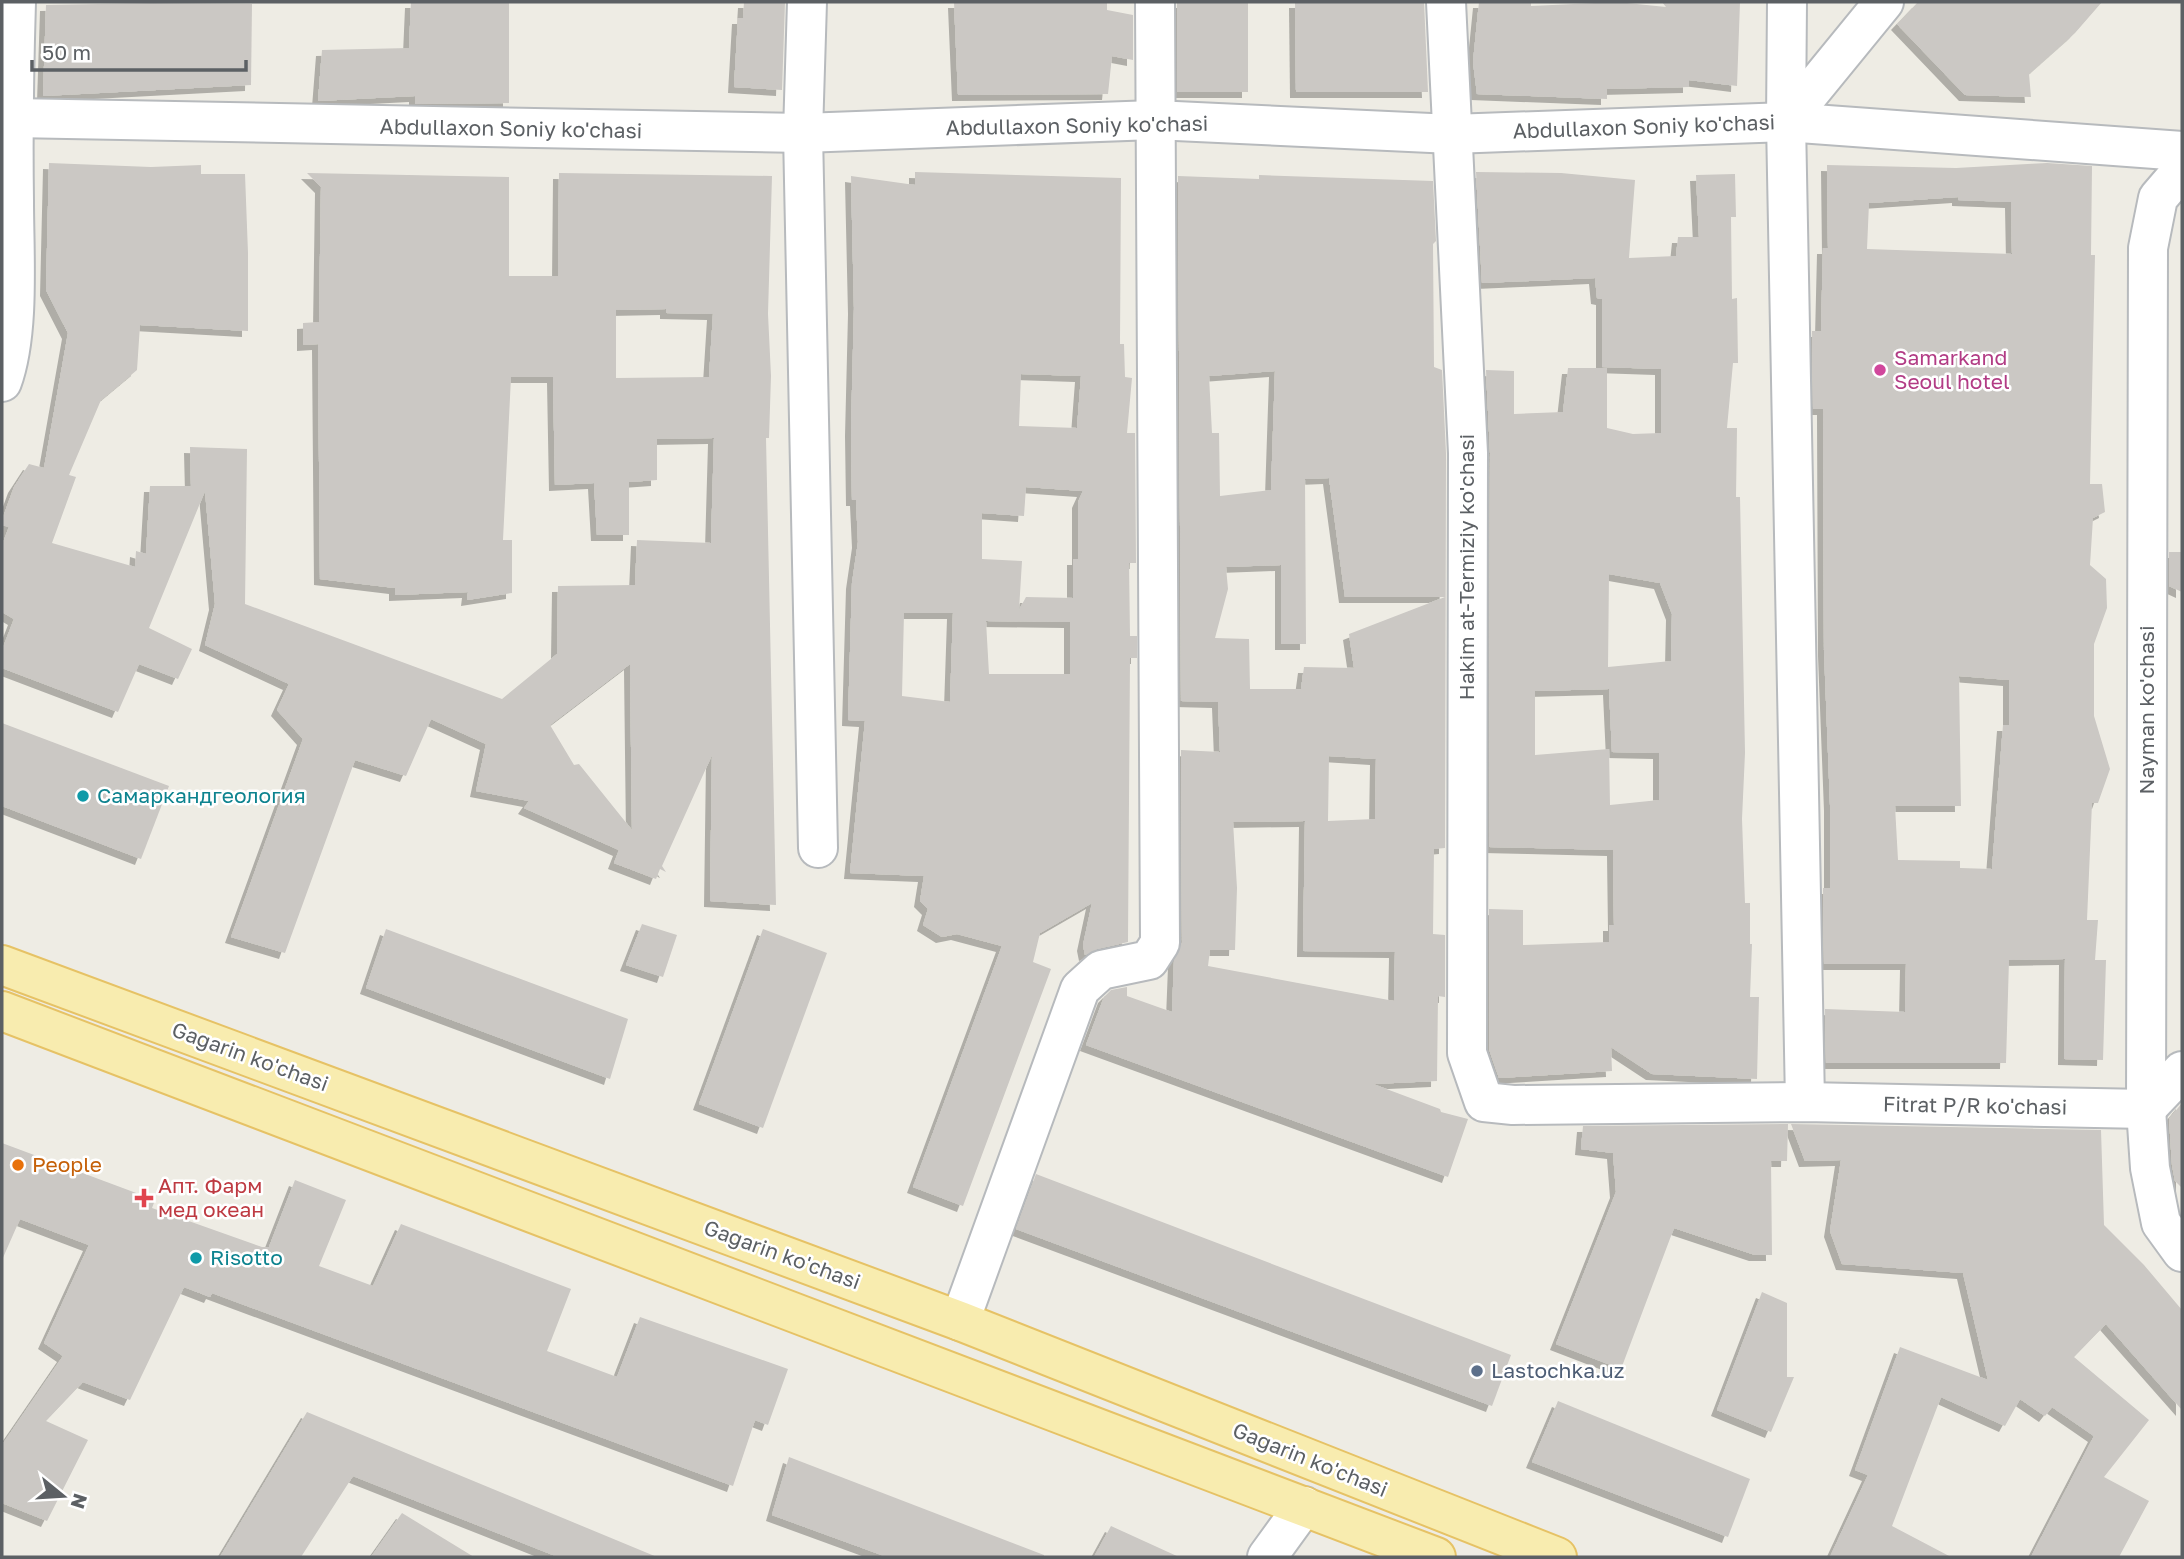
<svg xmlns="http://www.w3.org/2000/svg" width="2184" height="1559" viewBox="0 0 2184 1559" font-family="'Golos Text',sans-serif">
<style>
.building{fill:#cbc8c4;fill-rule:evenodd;filter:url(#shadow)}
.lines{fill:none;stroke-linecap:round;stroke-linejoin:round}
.minor-casing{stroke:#b7babd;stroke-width:42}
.major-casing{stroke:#e6c265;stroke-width:42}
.minor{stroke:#fff;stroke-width:38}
.major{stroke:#f8ecaf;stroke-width:38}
.hotel-dot{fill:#d1479c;stroke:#fff;stroke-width:2.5}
.culture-dot{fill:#0f9aa8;stroke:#fff;stroke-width:2.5}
.food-dot{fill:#e8710a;stroke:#fff;stroke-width:2.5}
.health-dot{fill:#e0444e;stroke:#fff;stroke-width:2.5}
.service-dot{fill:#5c6f8a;stroke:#fff;stroke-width:2.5}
.labels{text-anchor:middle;stroke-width:5;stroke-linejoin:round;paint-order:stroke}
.street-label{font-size:21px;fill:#5c6064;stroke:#fff}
.hotel-label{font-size:21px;fill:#b23c85;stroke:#fff;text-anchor:start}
.culture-label{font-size:21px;fill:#0d838f;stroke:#fff;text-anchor:start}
.food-label{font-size:21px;fill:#c56008;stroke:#fff;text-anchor:start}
.health-label{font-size:21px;fill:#be3a42;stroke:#fff;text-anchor:start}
.service-label{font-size:21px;fill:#4e5e75;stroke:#fff;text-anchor:start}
</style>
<defs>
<filter id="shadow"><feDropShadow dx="-6" dy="6" stdDeviation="0" flood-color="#0004"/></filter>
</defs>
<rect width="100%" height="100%" fill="#eeece4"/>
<g class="building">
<polygon points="411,2 509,2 509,103 415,104 415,96 318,101 322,50 409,48"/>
<polygon points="744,2 785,2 782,90 734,87 738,18 743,18"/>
<polygon points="954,2 1107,2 1107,10 1133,15 1133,60 1112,56 1108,94 958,95"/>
<rect x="1177" y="2" width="71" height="90"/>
<polygon points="1295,2 1424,2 1428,92 1296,92"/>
<polygon points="1479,2 1531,2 1531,6 1617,2 1666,7 1662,2 1740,2 1737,86 1689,80 1689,87 1607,89 1607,99 1477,94 1473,62"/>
<polygon points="1918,2 2102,2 2075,33 2029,74 2031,97 1965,95 1897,24"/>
<polygon points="152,3 252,4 251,85 43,96 46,5"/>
<path d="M 49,163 L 151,167 L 201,165 L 201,174 L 245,174 L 248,253 L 248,331 L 140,325 L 137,370 L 101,400 L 69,475 L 76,477 L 52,543 L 135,567 L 136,551 L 146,554 L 150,486 L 191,486 L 190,447 L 247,449 L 245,604 L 502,699 L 557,654 L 558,586 L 635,585 L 637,540 L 711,543 L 714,438 L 657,439 L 657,480 L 629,482 L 629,535 L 597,535 L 594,483 L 555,485 L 553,377 L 511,377 L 503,540 L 512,540 L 512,593 L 467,600 L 468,592 L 395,595 L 395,588 L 320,579 L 318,344 L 303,345 L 303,323 L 319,322 L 321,187 L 307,173 L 509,177 L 509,276 L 558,276 L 559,173 L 772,176 L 768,314 L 771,376 L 769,438 L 766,438 L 776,905 L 710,901 L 712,755 L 662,866 L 666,872 L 660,869 L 656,879 L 614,863 L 619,850 L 524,808 L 529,801 L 476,791 L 486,744 L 431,719 L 406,776 L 355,760 L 285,953 L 231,937 L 303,739 L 277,710 L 289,684 L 205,645 L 215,604 L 205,491 L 149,628 L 192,649 L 178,679 L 139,664 L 118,712 L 2,668 L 2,650 L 14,619 L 2,612 L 2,545 L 9,527 L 2,525 L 2,520 L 14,487 L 29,464 L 44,468 L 68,333 L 46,290 ZM 666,309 L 666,313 L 713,314 L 709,377 L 616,378 L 616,310 ZM 630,664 L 632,830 L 579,764 L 574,765 L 550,725 Z"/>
<path d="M 2047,163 L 2092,166 L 2091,255 L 2095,255 L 2090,484 L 2102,484 L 2105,512 L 2093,518 L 2090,565 L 2106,579 L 2107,608 L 2094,644 L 2094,716 L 2110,769 L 2098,803 L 2092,803 L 2087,920 L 2098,920 L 2095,960 L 2106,960 L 2103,1060 L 2064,1059 L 2065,959 L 2009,960 L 2006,1063 L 1826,1063 L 1825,1009 L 1905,1012 L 1906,964 L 1824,964 L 1823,888 L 1830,888 L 1830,805 L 1824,650 L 1823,409 L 1813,409 L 1812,331 L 1821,331 L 1823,248 L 1828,248 L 1827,165 L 1956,168 ZM 1958,197 L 1958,200 L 2011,202 L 2012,254 L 1867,249 L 1869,203 ZM 1959,676 L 2009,680 L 2009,725 L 2003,725 L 1992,869 L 1960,868 L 1960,861 L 1898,860 L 1895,806 L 1961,806 Z"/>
<path d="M 915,172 L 1121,178 L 1120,344 L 1124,344 L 1125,377 L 1132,378 L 1127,433 L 1135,433 L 1136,563 L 1129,563 L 1130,636 L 1137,636 L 1137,658 L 1130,658 L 1128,942 L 1097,949 L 1085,955 L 1083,945 L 1092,903 L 1040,933 L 1033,962 L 1051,969 L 963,1206 L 913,1187 L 1002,946 L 957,934 L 942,937 L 923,925 L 928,909 L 920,901 L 924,876 L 850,873 L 865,721 L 848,720 L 852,583 L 858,542 L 856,500 L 852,500 L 851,430 L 854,308 L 851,176 L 915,185 ZM 1021,374 L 1081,376 L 1077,428 L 1019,426 ZM 1026,487 L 1083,491 L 1078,502 L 1078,559 L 1073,559 L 1073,598 L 1026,597 L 1019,610 L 1022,561 L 982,559 L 982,513 L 1024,516 ZM 904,613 L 953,613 L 950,702 L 902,696 ZM 986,621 L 1070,622 L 1070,674 L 989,674 Z"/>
<path d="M 1476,172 L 1561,173 L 1635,180 L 1629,258 L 1676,256 L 1678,237 L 1699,237 L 1696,175 L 1735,174 L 1736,217 L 1731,217 L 1732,299 L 1737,298 L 1738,363 L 1733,363 L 1727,428 L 1737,428 L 1736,497 L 1740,497 L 1745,753 L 1742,819 L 1745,903 L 1750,903 L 1750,944 L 1752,944 L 1750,997 L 1759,997 L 1757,1079 L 1652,1074 L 1611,1047 L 1612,1071 L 1499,1078 L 1489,1049 L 1489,909 L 1523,910 L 1523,945 L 1609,942 L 1609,925 L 1614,925 L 1613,850 L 1489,847 L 1490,453 L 1486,370 L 1514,371 L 1514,414 L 1563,412 L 1568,368 L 1607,368 L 1607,428 L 1633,434 L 1661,433 L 1661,369 L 1602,367 L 1602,299 L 1597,298 L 1595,278 L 1482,283 ZM 1609,574 L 1660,583 L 1672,614 L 1671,661 L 1608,667 ZM 1609,689 L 1612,752 L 1659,753 L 1659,800 L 1610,805 L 1609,749 L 1535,755 L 1535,691 Z"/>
<path d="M 1259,175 L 1433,181 L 1436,241 L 1433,244 L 1434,367 L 1442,370 L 1446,454 L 1445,848 L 1434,849 L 1433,934 L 1445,935 L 1445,997 L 1438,996 L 1437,1081 L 1373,1084 L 1440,1109 L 1441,1112 L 1468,1119 L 1448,1177 L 1086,1045 L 1104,997 L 1111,990 L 1127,987 L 1127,996 L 1172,1012 L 1174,961 L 1182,943 L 1181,750 L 1220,752 L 1218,702 L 1181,701 L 1178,176 L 1259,179 ZM 1275,371 L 1271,490 L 1220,496 L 1219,433 L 1212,433 L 1209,376 ZM 1329,478 L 1345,597 L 1445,597 L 1349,634 L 1354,668 L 1304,667 L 1301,689 L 1250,689 L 1249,639 L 1215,638 L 1228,589 L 1226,567 L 1281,565 L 1281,644 L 1306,644 L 1305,479 ZM 1329,756 L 1376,759 L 1375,819 L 1328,821 ZM 1305,821 L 1303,951 L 1395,952 L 1394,1001 L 1208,966 L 1210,950 L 1235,950 L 1237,888 L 1233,822 Z"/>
<polygon points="2169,552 2182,552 2182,592 2169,586"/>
<polygon points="2,723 169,786 141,859 2,806"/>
<polygon points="642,924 677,935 663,977 626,965"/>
<polygon points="386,929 628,1019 610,1079 366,988"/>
<polygon points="763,929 827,953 763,1128 699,1104"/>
<polygon points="2182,1103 2182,1188 2175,1181 2172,1165 2169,1119"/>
<polygon points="1788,1124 1787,1161 1771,1161 1772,1255 1755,1255 1674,1228 1621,1369 1556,1344 1616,1192 1613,1153 1581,1149 1583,1126"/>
<polygon points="1791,1124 2101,1130 2104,1225 2144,1265 2182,1310 2182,1410 2106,1324 2074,1357 2149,1420 2104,1477 2149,1501 2119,1557 2031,1557 2094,1436 2052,1407 2045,1416 2020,1399 2005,1426 1941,1397 1892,1526 1951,1557 1830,1557 1868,1475 1855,1470 1900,1347 1988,1380 1963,1273 1842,1264 1830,1231 1841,1160 1805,1161"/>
<polygon points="2,1143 155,1200 152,1208 262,1247 269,1247 295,1180 346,1200 319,1266 373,1286 401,1224 571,1289 547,1351 617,1377 640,1317 788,1369 768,1425 755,1420 733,1486 212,1293 210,1297 184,1287 130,1400 83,1382 46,1421 88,1440 47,1521 2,1503 2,1445 63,1356 44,1343 89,1245 20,1219 2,1260"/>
<polygon points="1036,1174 1511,1355 1492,1406 1016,1229"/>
<polygon points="1762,1292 1787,1303 1787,1377 1794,1377 1771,1432 1717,1410"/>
<polygon points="1558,1401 1750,1479 1728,1537 1532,1462"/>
<polygon points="307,1412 657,1557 558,1557 353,1476 301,1557 220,1557"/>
<polygon points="789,1457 1044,1555 1044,1557 887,1557 772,1515"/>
<polygon points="402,1513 474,1557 371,1557"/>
<polygon points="1111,1526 1179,1557 1094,1557"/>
</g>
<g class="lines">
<g class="minor-casing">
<g id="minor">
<polyline points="807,2 803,133 818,848"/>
<polyline points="1446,2 1468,453 1467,1053 1484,1102 1513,1105 1805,1102 2146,1109"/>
<polyline points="1787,2 1786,122 1805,1102"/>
<polyline points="13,118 803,133 1154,120 1452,134 1786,122 2182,151"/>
<polyline points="1786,122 1884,2"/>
<polyline points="2182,170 2158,198 2148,248 2146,1109 2150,1168 2161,1223 2182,1252"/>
<path d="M 2,382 C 20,333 14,254 14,201 C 13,134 14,68 16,2"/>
<polyline points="2146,1109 2182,1071"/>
<polyline points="960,1321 1080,989 1101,970 1149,960 1160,943 1155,2"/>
<polyline points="1267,1557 1304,1506"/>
</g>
</g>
<g class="major-casing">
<g id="major">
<polyline points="2,965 960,1321 1557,1557"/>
<polyline points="2,1011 1436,1557"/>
</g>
</g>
<use href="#minor" class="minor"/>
<use href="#major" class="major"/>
</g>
<circle class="hotel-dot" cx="1880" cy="370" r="7"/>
<g class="culture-dot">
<circle cx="83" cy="796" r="7"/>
<circle cx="196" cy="1258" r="7"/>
</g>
<circle class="food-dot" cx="18" cy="1165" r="7"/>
<path class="health-dot" d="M140.5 1187.5h7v7h7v7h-7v7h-7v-7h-7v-7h7z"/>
<circle class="service-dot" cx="1477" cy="1371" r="7"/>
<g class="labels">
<g class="street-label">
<text transform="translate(1077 126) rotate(-1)" y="7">Abdullaxon Soniy ko'chasi</text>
<text transform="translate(1644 127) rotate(-2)" y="7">Abdullaxon Soniy ko'chasi</text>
<text transform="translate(511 129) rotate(1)" y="7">Abdullaxon Soniy ko'chasi</text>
<text transform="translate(1467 567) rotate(-90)" y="7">Hakim at-Termiziy ko'chasi</text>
<text transform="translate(2147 710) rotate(-90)" y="7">Nayman ko'chasi</text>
<text transform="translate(250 1057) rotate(20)" y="7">Gagarin ko'chasi</text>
<text transform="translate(1975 1106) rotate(1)" y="7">Fitrat P/R ko'chasi</text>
<text transform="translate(782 1255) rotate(20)" y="7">Gagarin ko'chasi</text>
<text transform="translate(1310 1460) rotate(22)" y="7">Gagarin ko'chasi</text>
</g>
<g class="hotel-label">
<text x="1894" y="365">Samarkand<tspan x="1894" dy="24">Seoul hotel</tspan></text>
</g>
<g class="culture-label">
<text x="97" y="803">Самаркандгеология</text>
<text x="210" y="1265">Risotto</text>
</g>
<g class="food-label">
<text x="32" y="1172">People</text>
</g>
<g class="health-label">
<text x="158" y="1193">Апт. Фарм<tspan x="158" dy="24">мед океан</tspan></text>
</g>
<g class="service-label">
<text x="1491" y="1378">Lastochka.uz</text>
</g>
</g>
<rect width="2184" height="1559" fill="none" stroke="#5c6064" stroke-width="7"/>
<g transform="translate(63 1496) rotate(108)" stroke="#ffffff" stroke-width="5" paint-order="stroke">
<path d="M0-5L12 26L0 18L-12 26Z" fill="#5c6064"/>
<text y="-10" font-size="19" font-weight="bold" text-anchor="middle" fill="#5c6064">N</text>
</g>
<path d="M32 60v10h214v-10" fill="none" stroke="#5c6064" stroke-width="3.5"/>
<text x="42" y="60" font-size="21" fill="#5c6064" stroke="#ffffff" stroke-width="5" paint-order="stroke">50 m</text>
</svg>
